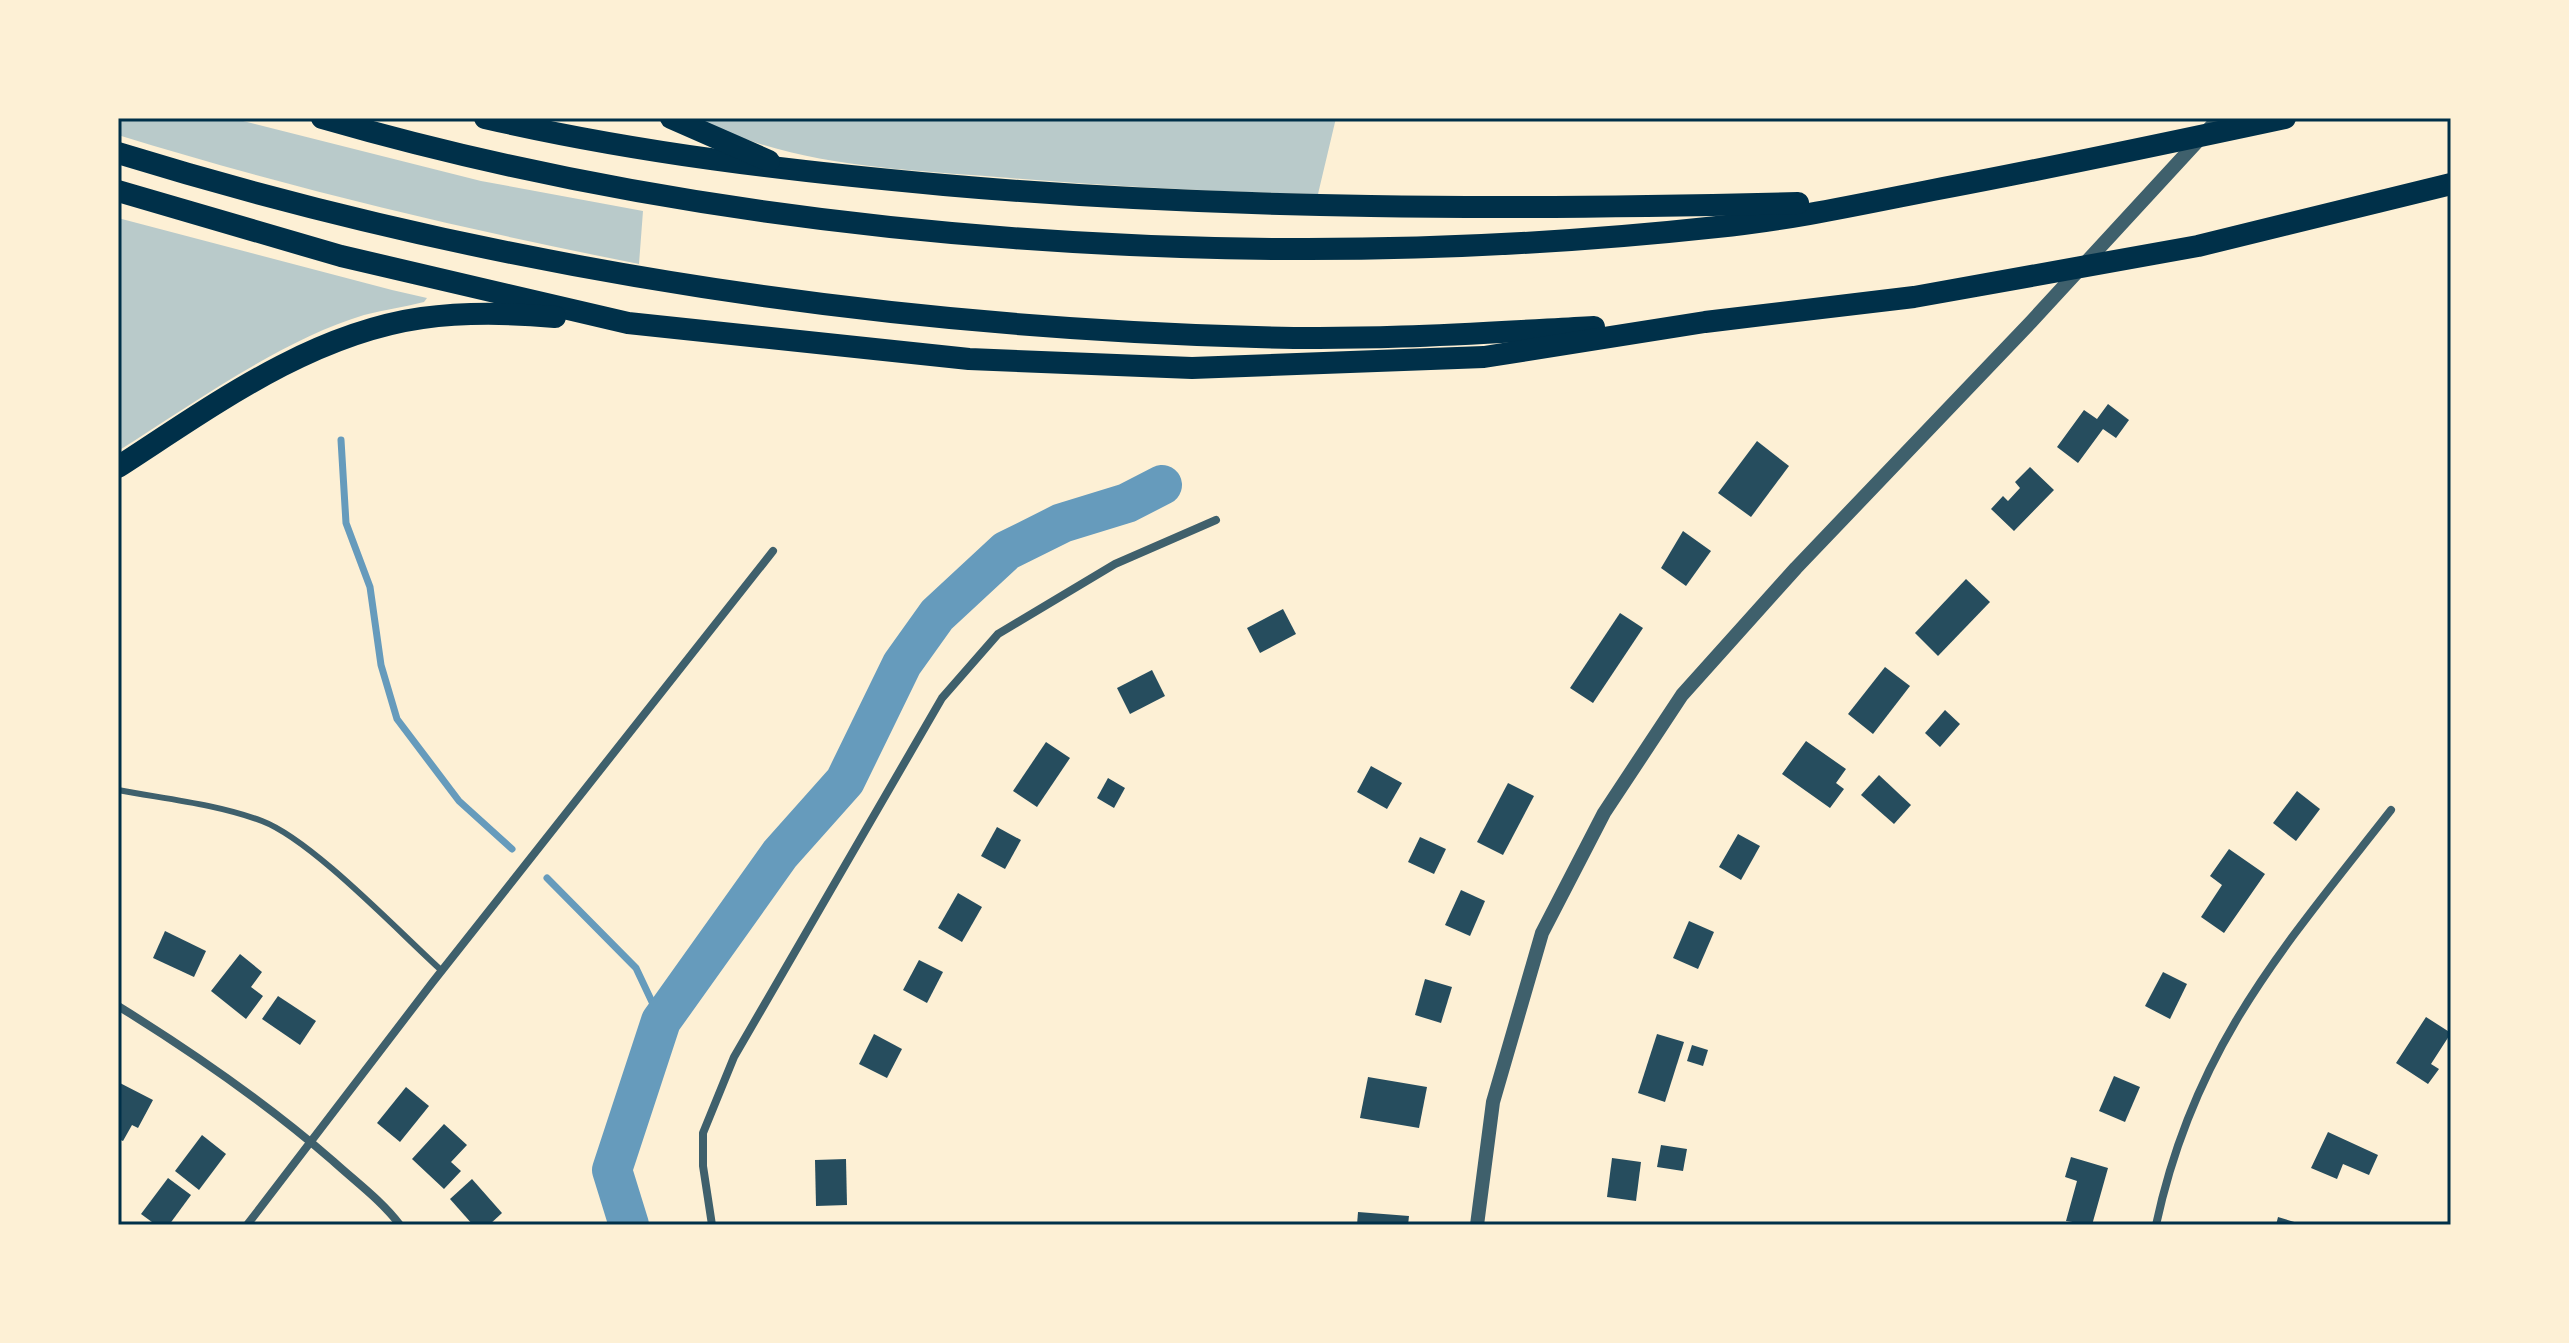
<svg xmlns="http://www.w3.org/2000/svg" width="2569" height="1343" viewBox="0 0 2569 1343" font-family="Quicksand,sans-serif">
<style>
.green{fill:#b9caca}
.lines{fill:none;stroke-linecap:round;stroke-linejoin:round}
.stream{stroke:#669bbc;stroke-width:7}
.river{stroke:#669bbc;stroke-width:40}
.building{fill:#264d5e}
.service{stroke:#3f606c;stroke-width:6}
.minor{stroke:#3f606c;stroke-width:8}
.tertiary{stroke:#3f606c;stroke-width:14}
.motorway{stroke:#003049;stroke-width:22}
.neatline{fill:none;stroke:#003049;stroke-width:3}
</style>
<rect width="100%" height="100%" fill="#fdf0d5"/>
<g class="green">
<path d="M 118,118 L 231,118 L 481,181 L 643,211 L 639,264 C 463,229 290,188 118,135 Z"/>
<path d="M 697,118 L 1336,118 L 1318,194 C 1211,192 1104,186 997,177 C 896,169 788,166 697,118 Z"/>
<path d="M 118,218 L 392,290 L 427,298 L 424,302 C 404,307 384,310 364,315 C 281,340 191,405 118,451 Z"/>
</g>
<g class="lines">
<g class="stream">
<polyline points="341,440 346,523 370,587 381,665 397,719 459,801 512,849"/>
<polyline points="547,878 636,968 661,1021"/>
</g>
<polyline class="river" points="629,1225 612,1170 661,1021 780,854 845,781 902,664 937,615 1006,551 1062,523 1127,503 1162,485"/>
</g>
<g class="building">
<polygon points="2108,404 2129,420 2116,438 2103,429 2078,463 2057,447 2084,410 2097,419"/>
<polygon points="1757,441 1789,466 1751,517 1718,493"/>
<polygon points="2030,467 2054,490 2014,531 1991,509 2003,496 2008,501 2020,488 2015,482"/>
<polygon points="1683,531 1711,551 1686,586 1661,568"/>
<polygon points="1966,579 1990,602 1938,656 1915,633"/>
<polygon points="1283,609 1296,634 1260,653 1247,628"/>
<polygon points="1620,613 1643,628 1593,703 1570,688"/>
<polygon points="1885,667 1910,686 1873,734 1848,714"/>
<polygon points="1152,670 1165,696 1130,714 1117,688"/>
<polygon points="1945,710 1960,724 1940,747 1925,733"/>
<polygon points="1806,741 1846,769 1836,783 1844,789 1830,808 1782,774"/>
<polygon points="1046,742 1070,758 1037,807 1013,791"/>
<polygon points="1371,766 1402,783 1387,809 1357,792"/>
<polygon points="1879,775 1911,805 1894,824 1861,795"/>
<polygon points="1108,778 1125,788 1114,808 1097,798"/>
<polygon points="1508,783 1534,796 1503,855 1477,842"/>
<polygon points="2297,791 2320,809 2296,841 2273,823"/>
<polygon points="997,827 1021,840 1005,869 981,856"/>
<polygon points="1738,834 1760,846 1741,880 1719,867"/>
<polygon points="1420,837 1446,849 1434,874 1408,862"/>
<polygon points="2229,849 2265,874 2224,933 2201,917 2222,885 2210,876"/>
<polygon points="1461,890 1485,901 1470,936 1445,925"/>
<polygon points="958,893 982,907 962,942 938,928"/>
<polygon points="1689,921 1714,932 1698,969 1673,958"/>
<polygon points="165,931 206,951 194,977 153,958"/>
<polygon points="240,954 262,972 251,987 263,996 246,1019 211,991"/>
<polygon points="919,960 943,972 927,1003 903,990"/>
<polygon points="2163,972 2187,984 2170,1019 2145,1006"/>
<polygon points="1425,979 1452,987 1441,1023 1415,1015"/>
<polygon points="278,996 316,1021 300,1045 262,1019"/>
<polygon points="2426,1017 2451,1033 2431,1064 2439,1069 2428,1084 2396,1063"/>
<polygon points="874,1034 902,1049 887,1078 859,1064"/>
<polygon points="1657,1034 1684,1042 1665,1102 1638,1093"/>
<polygon points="1692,1045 1708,1050 1703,1066 1687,1061"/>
<polygon points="2114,1076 2140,1087 2125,1122 2099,1111"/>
<polygon points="1368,1077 1427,1087 1419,1128 1360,1118"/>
<polygon points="118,1082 153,1100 138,1128 132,1125 123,1141 118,1139"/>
<polygon points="406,1087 429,1106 400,1142 377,1123"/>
<polygon points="444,1124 467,1145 451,1162 461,1171 444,1189 412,1159"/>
<polygon points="2328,1132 2378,1155 2369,1175 2343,1164 2337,1179 2311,1168"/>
<polygon points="202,1135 226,1154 199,1190 175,1171"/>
<polygon points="1661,1145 1687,1149 1683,1171 1657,1167"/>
<polygon points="2071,1157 2108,1168 2092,1225 2066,1221 2077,1181 2065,1177"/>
<polygon points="1612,1158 1641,1162 1636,1201 1607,1197"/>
<polygon points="846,1159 847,1205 816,1206 815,1160"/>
<polygon points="168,1178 191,1195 169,1225 156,1225 141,1214"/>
<polygon points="472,1179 502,1213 489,1225 473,1225 450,1199"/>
<polygon points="1358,1212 1409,1216 1408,1225 1357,1225"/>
<polygon points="2278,1217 2301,1224 2301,1225 2276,1225"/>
</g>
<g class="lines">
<path class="service" d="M 118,790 C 166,799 216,804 262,821 C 312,840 399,932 441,970"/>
<g class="minor">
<path d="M 118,1006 C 194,1053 266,1103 333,1161 C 356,1182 381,1200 400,1225"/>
<polyline points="247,1225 432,983 773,551"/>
<polyline points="712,1225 703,1166 703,1133 734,1057 942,698 998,634 1115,564 1216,520"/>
<path d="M 2156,1225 C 2194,1047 2283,948 2391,810"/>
</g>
<polyline class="tertiary" points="1477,1225 1493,1102 1542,933 1604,813 1682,695 1796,568 2031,322 2219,118"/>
<g class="motorway">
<path d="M 322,118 C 758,244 1266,276 1717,227 C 1789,220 1862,204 1933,190 C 2051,168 2168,143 2285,118"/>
<path d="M 485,118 C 637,153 789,171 944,185 C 1228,210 1513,210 1798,203"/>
<polyline points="671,118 769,161"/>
<path d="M 118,153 C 488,267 869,326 1256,337 C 1368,341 1482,333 1594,327"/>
<polyline points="118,191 341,256 628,323 969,359 1192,368 1484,357 1705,322 1914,297 2198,246 2451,184"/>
<path d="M 118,467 C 211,407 309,334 422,318 C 466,312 510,313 555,317"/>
</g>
</g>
<rect width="2569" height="1343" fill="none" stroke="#fdf0d5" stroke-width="240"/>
<rect x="120" y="120" width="2329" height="1103" class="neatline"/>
</svg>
